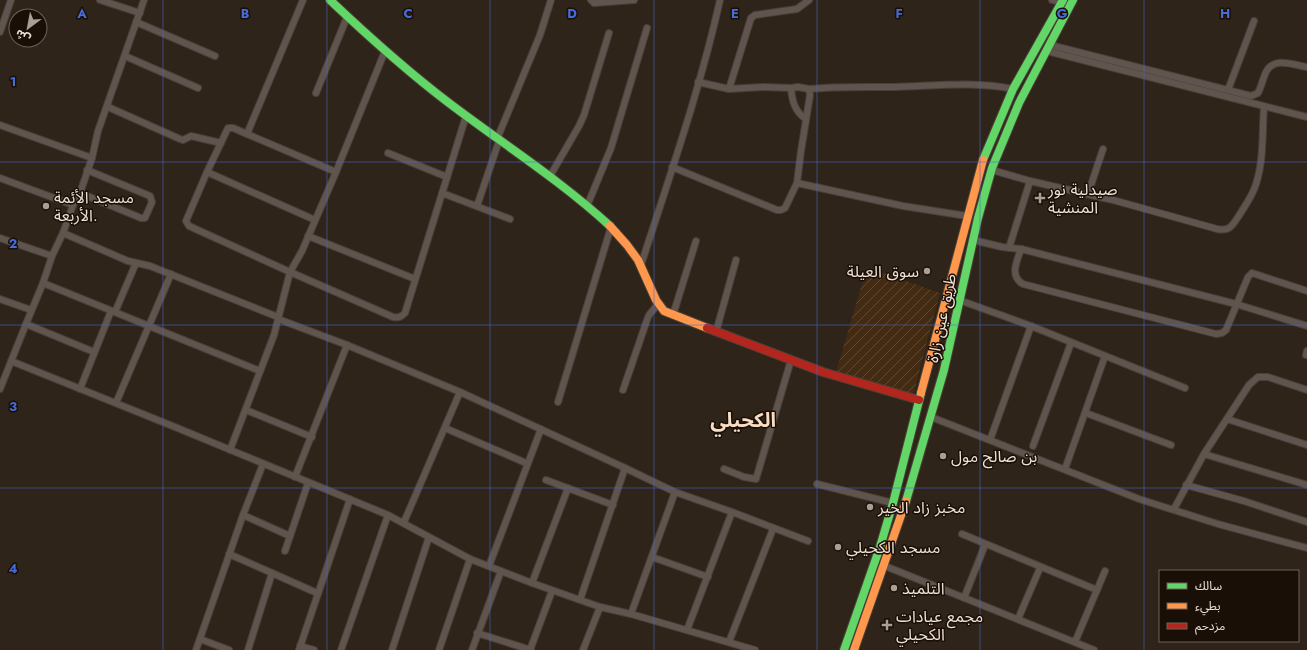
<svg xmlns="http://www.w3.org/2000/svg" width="1307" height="650" viewBox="0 0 1307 650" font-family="Jost,'Noto Sans Arabic',sans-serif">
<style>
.industrial{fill:url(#industrial-furrows)}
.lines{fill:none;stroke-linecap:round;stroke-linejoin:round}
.street-casing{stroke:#4a4038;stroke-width:8}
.fast-casing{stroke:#4a4038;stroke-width:10}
.slow-casing{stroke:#4a4038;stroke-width:10}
.jam-casing{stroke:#4a4038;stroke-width:10}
.street{stroke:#60554e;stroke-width:6}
.fast{stroke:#63d668;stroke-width:8}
.slow{stroke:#ff974d;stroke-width:8}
.jam{stroke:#b3261e;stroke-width:8}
.grid{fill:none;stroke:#476bd7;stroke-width:1;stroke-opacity:0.55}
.poi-dot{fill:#ac9e93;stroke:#190f07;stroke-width:1.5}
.labels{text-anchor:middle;stroke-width:3;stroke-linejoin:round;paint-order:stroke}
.poi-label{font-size:16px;fill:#efe0d4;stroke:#190f07;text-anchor:start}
.street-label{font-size:16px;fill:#efe0d4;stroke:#190f07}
.district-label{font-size:20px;font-weight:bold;fill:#f9dcc4;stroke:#190f07}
.grid-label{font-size:13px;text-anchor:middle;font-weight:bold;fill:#476bd7;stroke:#190f07;stroke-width:3;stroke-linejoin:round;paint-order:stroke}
</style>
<defs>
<pattern id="industrial-furrows" width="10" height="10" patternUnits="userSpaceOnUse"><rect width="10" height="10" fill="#432a12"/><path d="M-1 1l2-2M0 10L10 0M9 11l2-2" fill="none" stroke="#5e4934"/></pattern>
</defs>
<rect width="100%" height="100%" fill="#2f2419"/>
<polygon class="industrial" points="867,267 940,293 914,392 908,394 836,372"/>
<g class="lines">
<g class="street-casing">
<g id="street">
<polyline points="100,0 140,13"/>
<polyline points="591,0 594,3 634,0"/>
<polyline points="1052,0 1062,2"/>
<polyline points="136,22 215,56"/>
<polyline points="0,32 11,0"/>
<path d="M 1050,45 L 1251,96 L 1258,93 C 1261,87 1263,79 1266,72 C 1274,56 1294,65 1307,67"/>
<polyline points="1047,51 1307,117"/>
<polyline points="125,56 198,88"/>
<polyline points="698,82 729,89 763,87 791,88 798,87 809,89"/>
<path d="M 791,88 C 792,101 795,112 806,119"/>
<polyline points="729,89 751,18 755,15 797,9 809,0"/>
<polyline points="1228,90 1254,21"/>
<polyline points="316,93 347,17"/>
<polyline points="108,107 180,139 183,140 191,136 221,143"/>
<polyline points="0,125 92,158"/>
<polyline points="247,134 303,0"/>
<polyline points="497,139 540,35 551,0"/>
<polyline points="388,153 447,177"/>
<polyline points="672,167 777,210 781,210 785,208 797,183"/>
<path d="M 992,170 L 1030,181 L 1113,200 L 1217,229 C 1231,232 1233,224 1240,214 C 1246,204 1253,195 1256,184 C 1264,160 1262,132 1264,107"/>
<polyline points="207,172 315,220"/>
<path d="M 336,172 L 247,134 L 233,128 L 228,128 L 207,172 L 186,221 L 189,226 L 290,272 L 393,317 C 399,318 401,317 405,313 L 466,116"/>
<polyline points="550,176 579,126 584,115 609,33"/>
<polyline points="0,178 73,205"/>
<polyline points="80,193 141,218 145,218 152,202 150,196 87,170"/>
<polyline points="442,193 510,219"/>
<polyline points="1088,194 1103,149"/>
<polyline points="477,206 499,141"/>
<polyline points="587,206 611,148 647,28"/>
<path d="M 967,216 L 903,206 L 797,183 L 801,151 L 810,95 L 809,89 C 838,86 866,87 895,87 C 934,86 974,81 1013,89"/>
<polyline points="63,233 128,261 150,266 278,317"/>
<polyline points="308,236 415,279"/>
<polyline points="0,238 52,256"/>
<polyline points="973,240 1002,247 1021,249 1236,304 1307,326"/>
<polyline points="1009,248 1030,181"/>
<path d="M 1021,249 C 1017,261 1009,276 1023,284 L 1216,334 L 1222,333 L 1226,330 L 1248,277 L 1252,273 L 1307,291"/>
<path d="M 641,265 C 669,178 700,90 720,0"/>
<polyline points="43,283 260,371"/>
<polyline points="0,299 31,310"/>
<polyline points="959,300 1031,326 1185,388"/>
<polyline points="115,312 136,263"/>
<polyline points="673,315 696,241"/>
<polyline points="278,319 347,345 460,392 625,468 675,492 732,512 687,630"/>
<polyline points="26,324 94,352"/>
<polyline points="716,332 736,260"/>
<polyline points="1306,355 1307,351"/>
<polyline points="11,361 175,427 388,515 470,559 532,583 600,607 631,614 755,650"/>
<polyline points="0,389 26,324 43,283 52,256 63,233 73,205 80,193 92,158 98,131 144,0"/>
<polyline points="80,389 111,311"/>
<polyline points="623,390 647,320 649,315 658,304"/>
<polyline points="558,402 611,227"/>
<polyline points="116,403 171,274"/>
<polyline points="246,410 312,437"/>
<polyline points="1086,413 1171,445"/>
<polyline points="931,417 1139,499 1218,524 1307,548"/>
<polyline points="1227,419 1307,445"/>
<polyline points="445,428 526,463"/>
<polyline points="990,440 1031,326"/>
<polyline points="1033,446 1071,343"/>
<polyline points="230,450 274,335 290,272 302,251 336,172 385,51"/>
<polyline points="1204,454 1307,485"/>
<polyline points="724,469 744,477 756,479 791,360"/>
<polyline points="1065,469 1105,356"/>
<polyline points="295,477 347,345"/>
<polyline points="546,480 613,505"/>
<polyline points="817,484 893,503"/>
<polyline points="1186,485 1244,501 1307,522"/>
<polyline points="1174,509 1204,454 1249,385 1258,377 1268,377 1307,390"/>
<polyline points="732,512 808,541"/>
<polyline points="243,515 290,536"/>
<polyline points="404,522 460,392"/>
<polyline points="962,534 1097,590"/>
<polyline points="285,551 308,483"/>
<polyline points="229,554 272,573"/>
<polyline points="652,557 708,577"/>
<polyline points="489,566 541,429"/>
<polyline points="885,566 1094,650"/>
<polyline points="532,583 568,488"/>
<polyline points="964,598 985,545"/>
<polyline points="580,600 625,468"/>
<polyline points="631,614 675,492"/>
<polyline points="1018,619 1040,568"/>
<polyline points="477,633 531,650"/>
<polyline points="200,639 229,650"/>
<polyline points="729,642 773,529"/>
<polyline points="1075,642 1105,571"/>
<polyline points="300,646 314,650"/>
<polyline points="196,650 243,515 263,464"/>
<polyline points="248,650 272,573 317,593"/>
<polyline points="299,650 350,499"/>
<polyline points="341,650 388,515"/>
<polyline points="392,650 429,537"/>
<polyline points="439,650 470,559"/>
<polyline points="472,650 501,571"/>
<polyline points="530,650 552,591"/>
<polyline points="583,650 600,607"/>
</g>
</g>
<g class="fast-casing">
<g id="fast">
<path d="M 330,0 C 368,36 407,71 449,103 C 503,144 560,180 610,226"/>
<polyline points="983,160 1013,89 1063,0"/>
<polyline points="906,501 944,370 978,218 992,168 1019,103 1073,0"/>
<polyline points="844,650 880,547 893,503 921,393"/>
</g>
</g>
<g class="slow-casing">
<g id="slow">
<polyline points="610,226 627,245 638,260 656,300 664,311 707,328"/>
<polyline points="921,393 983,160"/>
<polyline points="854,650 906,501"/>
</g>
</g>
<g class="jam-casing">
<polyline id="jam" points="707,328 823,372 919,400"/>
</g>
<use href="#street" class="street"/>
<use href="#fast" class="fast"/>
<use href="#slow" class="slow"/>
<use href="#jam" class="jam"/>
</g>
<path class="grid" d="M 163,0 L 163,650M 327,0 L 327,650M 490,0 L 490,650M 654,0 L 654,650M 817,0 L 817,650M 980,0 L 980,650M 1144,0 L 1144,650M 0,162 L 1307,162M 0,325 L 1307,325M 0,488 L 1307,488"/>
<g class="poi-dot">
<path d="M1038 192h4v4h4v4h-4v4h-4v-4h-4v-4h4z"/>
<circle cx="46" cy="206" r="4"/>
<circle cx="927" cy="271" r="4"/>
<circle cx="943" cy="456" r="4"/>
<circle cx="870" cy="507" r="4"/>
<circle cx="838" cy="547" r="4"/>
<circle cx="894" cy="588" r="4"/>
<path d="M885 619h4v4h4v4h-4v4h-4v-4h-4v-4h4z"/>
</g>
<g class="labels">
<g class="poi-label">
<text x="1048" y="195">صيدلية نور<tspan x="1048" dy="18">المنشية</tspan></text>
<text x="54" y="203">مسجد الأئمة<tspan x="54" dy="18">الأربعة.</tspan></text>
<text x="919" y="277" text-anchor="end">سوق العيلة</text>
<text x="951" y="462">بن صالح مول</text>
<text x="878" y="513">مخبز زاد الخير</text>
<text x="846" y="553">مسجد الكحيلي</text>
<text x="902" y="594">التلميذ</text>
<text x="896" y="622">مجمع عيادات<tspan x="896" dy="18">الكحيلي</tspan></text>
</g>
<g class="street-label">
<text transform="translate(941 318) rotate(-78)" y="6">طريق عين زارة</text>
</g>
<g class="district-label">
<text x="743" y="427">الكحيلي</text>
</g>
</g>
<g class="grid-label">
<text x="82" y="18">A</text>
<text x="245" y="18">B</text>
<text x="408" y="18">C</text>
<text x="572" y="18">D</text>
<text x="735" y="18">E</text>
<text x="899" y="18">F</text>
<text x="1062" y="18">G</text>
<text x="1225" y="18">H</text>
<text x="13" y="86">1</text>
<text x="13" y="248">2</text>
<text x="13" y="411">3</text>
<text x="13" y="573">4</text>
</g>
<rect x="1159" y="570" width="140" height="72" fill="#190f07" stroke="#6f6359"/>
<rect x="1167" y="583" width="20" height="6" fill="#63d668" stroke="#6f6359"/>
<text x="1195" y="590" font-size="12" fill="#efe0d4">سالك</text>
<rect x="1167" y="603" width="20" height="6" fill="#ff974d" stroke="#6f6359"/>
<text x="1195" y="610" font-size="12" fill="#efe0d4">بطيء</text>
<rect x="1167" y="623" width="20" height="6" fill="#b3261e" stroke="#6f6359"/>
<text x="1195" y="630" font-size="12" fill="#efe0d4">مزدحم</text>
<g transform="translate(28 28) rotate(212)"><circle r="19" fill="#190f07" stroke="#6f6359"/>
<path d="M0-3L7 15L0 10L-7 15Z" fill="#ac9e93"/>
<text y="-6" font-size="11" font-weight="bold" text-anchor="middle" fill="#efe0d4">ش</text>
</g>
</svg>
